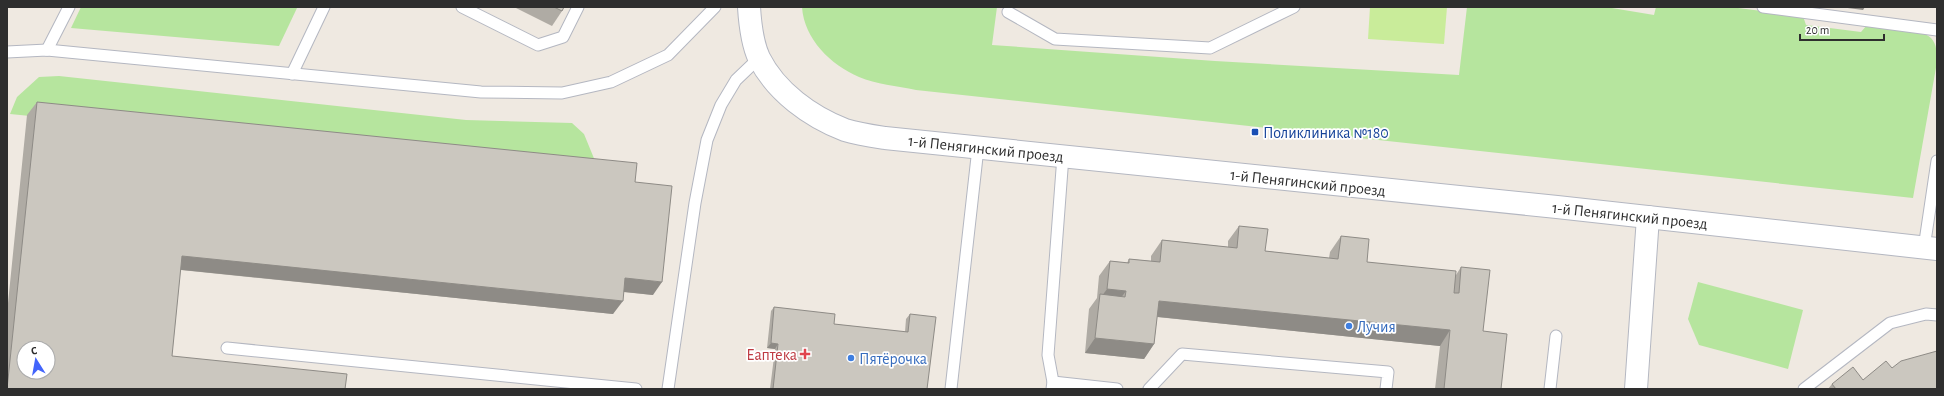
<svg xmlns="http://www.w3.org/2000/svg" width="1944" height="396" viewBox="0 0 1944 396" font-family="'Alegreya Sans',sans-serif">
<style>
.green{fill:#b6e59e}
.pitch{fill:#c9ec9a}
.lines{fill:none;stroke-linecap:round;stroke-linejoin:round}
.service-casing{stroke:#b4b7c1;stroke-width:13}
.minor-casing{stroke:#b4b7c1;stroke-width:24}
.tertiary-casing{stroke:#b4b7c1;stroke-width:24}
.service{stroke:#fff;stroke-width:11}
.minor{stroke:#fff;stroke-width:22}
.tertiary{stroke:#fff;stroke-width:22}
.wall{fill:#afaba4}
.shaded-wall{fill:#8e8b86}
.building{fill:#cbc7bf;stroke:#8e8b86;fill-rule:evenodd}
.transit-dot{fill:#1a4fb4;stroke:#fff;stroke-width:1.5}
.shop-dot{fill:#3f7fe0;stroke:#fff;stroke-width:1.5}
.health-dot{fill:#e0444e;stroke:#fff;stroke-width:1.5}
.labels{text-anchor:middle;stroke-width:3.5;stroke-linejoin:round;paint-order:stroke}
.transit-label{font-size:16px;fill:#164399;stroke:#fff;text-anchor:start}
.street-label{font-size:16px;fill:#2e2e2e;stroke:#fff}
.shop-label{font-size:16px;fill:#366cbe;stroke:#fff;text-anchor:start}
.health-label{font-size:16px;fill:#be3a42;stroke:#fff;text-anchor:end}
</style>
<rect width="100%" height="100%" fill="#efe9e1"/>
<g class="green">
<polygon points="81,7 290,7 297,8 279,46 71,28"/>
<path d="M 802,7 L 997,7 L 992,45 L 1215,61 L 1459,75 L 1467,7 L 1606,7 L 1654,15 L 1656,7 L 1730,7 L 1803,16 L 1806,25 L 1861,32 L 1867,25 C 1883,27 1919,27 1931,38 C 1937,44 1937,54 1937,62 L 1913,198 L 916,90 C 897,86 876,84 859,77 C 831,65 804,39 802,7 Z"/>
<polygon points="59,76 466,120 572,123 584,134 600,173 10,114 17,97 39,77"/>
<polygon points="1698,282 1803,310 1788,369 1699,345 1688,319"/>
</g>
<polygon class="pitch" points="1370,7 1447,7 1444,44 1368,39"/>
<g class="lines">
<g class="service-casing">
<g id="service">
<polyline points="462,7 538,45 563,37 578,7"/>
<polyline points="1763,7 1937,30"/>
<polyline points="1008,12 1055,39 1210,48 1294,7"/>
<polyline points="47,50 69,7"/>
<polyline points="7,52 47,50 481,92 562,93 611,82 668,55 715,7"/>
<polyline points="292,74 324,7"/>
<polyline points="1924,248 1937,161"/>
<polyline points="227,348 636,389"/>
<polyline points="1053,382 1117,389"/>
<polyline points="668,389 695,203 707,140 721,105 736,80 759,58"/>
<polyline points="951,389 978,148"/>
<polyline points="1052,389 1053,382 1048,355 1063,156"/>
<polyline points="1149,389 1182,354 1388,372 1386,389"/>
<polyline points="1550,389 1556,336"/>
<polyline points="1804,389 1890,323 1926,314 1937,315"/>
</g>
</g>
<g class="minor-casing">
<polyline id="minor" points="1636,389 1648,217"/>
</g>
<g class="tertiary-casing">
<path id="tertiary" d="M 749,7 C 750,23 752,43 759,58 C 776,92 811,117 845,130 C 858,134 872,136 885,138 L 1557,207 L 1937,249"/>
</g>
<use href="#service" class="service"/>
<use href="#minor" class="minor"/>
<use href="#tertiary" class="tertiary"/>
</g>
<g class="wall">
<polygon points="514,7 564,7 562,11 552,26"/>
<polygon points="37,102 635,182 653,295 623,292 613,314 181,270 7,389 7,313 27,115"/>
<polygon points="1239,226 1265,251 1329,258 1330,252 1341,236 1367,262 1456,275 1461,267 1483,331 1501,389 1435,389 1440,346 1157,317 1154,344 1144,359 1085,353 1089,309 1097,298 1099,276 1110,261 1127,263 1129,259 1151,261 1151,256 1162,240 1228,247 1228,241"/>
<polygon points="774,307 834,324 905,332 906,319 910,314 927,389 770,389 775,349 767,348 771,311"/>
<polygon points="1892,368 1937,389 1828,389 1832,384 1863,380"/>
</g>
<g class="shaded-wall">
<polygon points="1840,7 1865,7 1863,10"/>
<polygon points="182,256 623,301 613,314 173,269"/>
<polygon points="625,278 662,282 653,295 616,291"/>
<polygon points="1107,289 1126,291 1115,306 1099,300"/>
<polygon points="1159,301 1450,330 1440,346 1149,316"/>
<polygon points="1095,338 1154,344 1144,359 1085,353"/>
<polygon points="771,343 778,344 775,349 767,348"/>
</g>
<g class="building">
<polygon points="554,7 564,7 562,11"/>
<path d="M 37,102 L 637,163 L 635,182 L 672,186 L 662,282 L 625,278 L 623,301 L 182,256 L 172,356 L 347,374 L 345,389 L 7,389 ZM 24,348 L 48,348 L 48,372 L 24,372 Z"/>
<polygon points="1239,226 1268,229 1265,251 1338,259 1341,236 1369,239 1367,262 1456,271 1454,293 1459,293 1461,267 1490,270 1483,331 1507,334 1501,389 1444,389 1450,330 1159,301 1154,344 1095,338 1100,294 1125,297 1126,291 1107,289 1110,261 1129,263 1129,259 1160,262 1162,240 1237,248"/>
<polygon points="774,307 835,314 834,324 908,332 910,314 936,317 927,389 773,389 778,344 771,343"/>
<polygon points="1937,351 1937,389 1836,389 1832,384 1853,367 1863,380 1886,361 1892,368 1901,361"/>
</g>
<rect class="transit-dot" x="1251" y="128" width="8" height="8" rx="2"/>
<g class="shop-dot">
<circle cx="1349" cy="326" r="4"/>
<circle cx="851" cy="358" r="4"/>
</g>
<path class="health-dot" d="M803 348h4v4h4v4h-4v4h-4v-4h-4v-4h4z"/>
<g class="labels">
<g class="transit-label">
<text x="1263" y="138">Поликлиника №180</text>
</g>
<g class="street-label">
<text transform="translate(986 148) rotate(6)" y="6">1-й Пенягинский проезд</text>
<text transform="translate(1308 182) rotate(6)" y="6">1-й Пенягинский проезд</text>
<text transform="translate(1630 215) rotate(6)" y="6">1-й Пенягинский проезд</text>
</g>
<g class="shop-label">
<text x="1357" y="332">Лучия</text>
<text x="859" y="364">Пятёрочка</text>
</g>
<g class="health-label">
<text x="797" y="360">Еаптека</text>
</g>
</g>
<rect width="1944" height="396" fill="none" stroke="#2e2e2e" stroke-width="16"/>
<g transform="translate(36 360) rotate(349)"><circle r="19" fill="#ffffff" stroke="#ababab"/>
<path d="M0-3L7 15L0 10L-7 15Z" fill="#4264fb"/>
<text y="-6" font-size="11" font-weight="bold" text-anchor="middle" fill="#2e2e2e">С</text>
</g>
<path d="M1800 34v6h84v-6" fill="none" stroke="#2e2e2e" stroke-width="2"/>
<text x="1806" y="34" font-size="12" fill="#2e2e2e" stroke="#ffffff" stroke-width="3" paint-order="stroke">20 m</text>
</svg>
